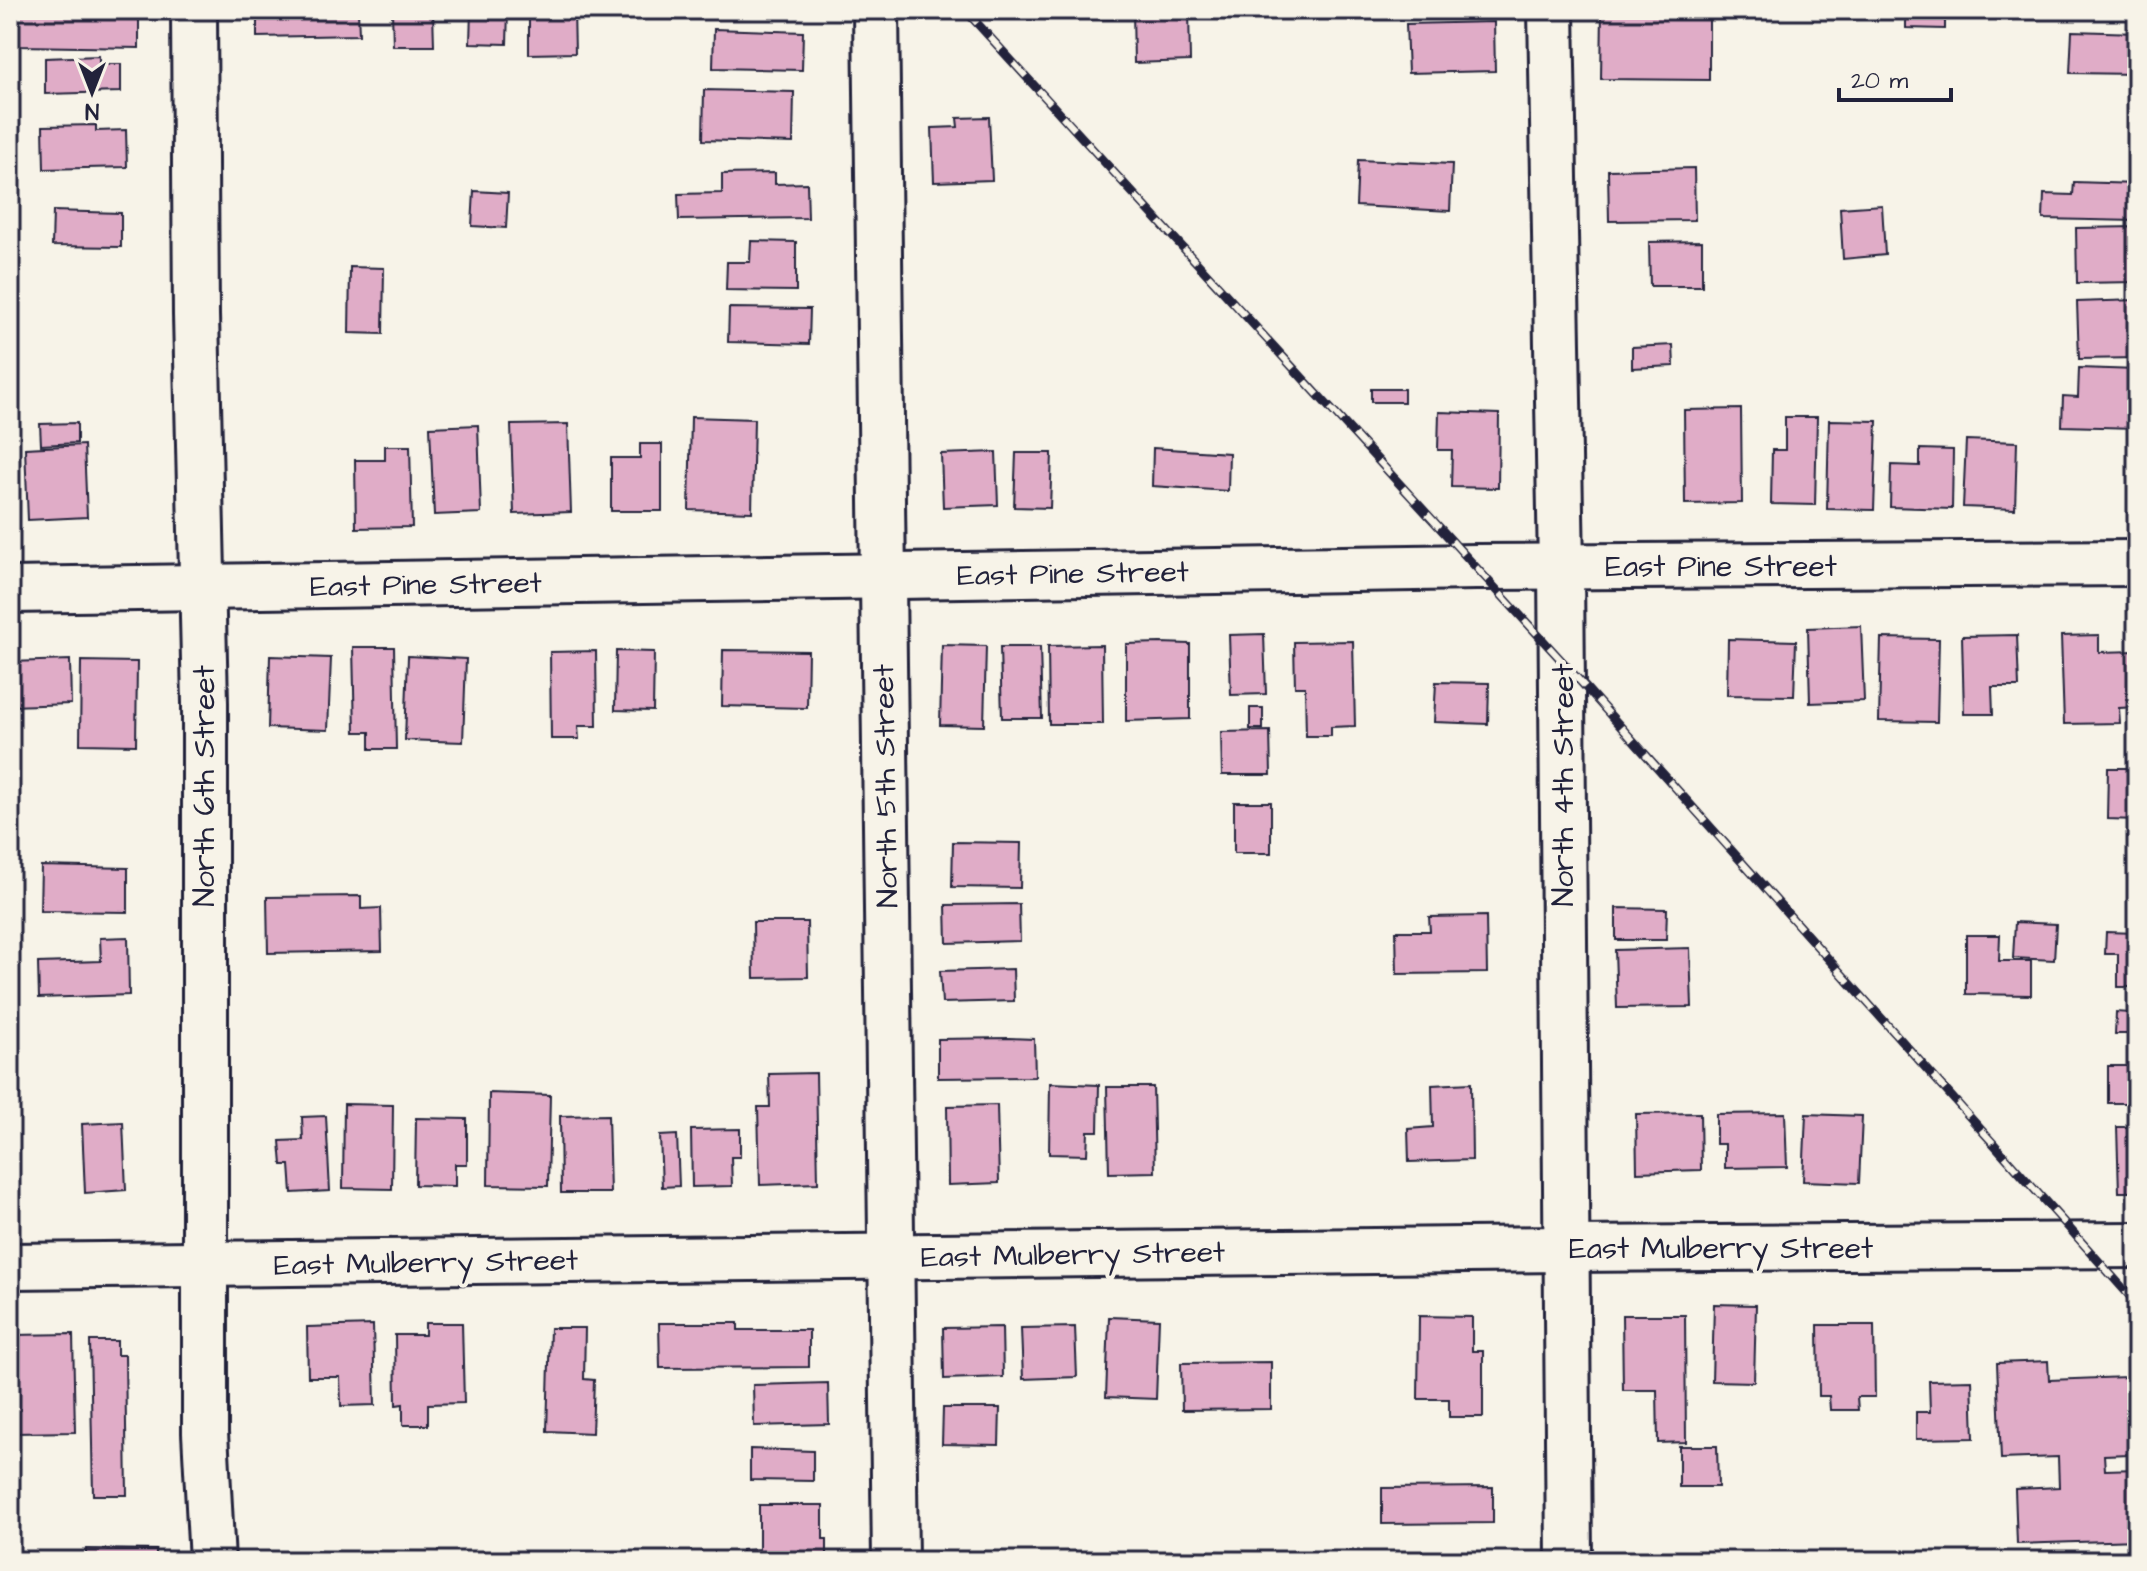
<svg xmlns="http://www.w3.org/2000/svg" width="2147" height="1571" viewBox="0 0 2147 1571" font-family="'Architects Daughter',sans-serif">
<style>
.building{fill:#e0acc7;stroke:#22223b;stroke-width:2}
.lines{fill:none;stroke-linecap:round;stroke-linejoin:round}
.minor-casing{stroke:#22223b;stroke-width:50}
.minor{stroke:#f7f3e8;stroke-width:44}
.rail-casing{stroke:#22223b;stroke-width:9}
.rail{stroke:#f7f3e8;stroke-width:6;stroke-dasharray:18;stroke-linecap:butt}
.labels{text-anchor:middle;stroke-width:8;stroke-linejoin:round;paint-order:stroke}
.street-label{font-size:30px;fill:#22223b;stroke:#f7f3e8}
</style>
<rect width="100%" height="100%" fill="#f7f3e8"/>
<filter id="ink" filterUnits="userSpaceOnUse"><feTurbulence type="fractalNoise" baseFrequency=".0125" numOctaves="2"/><feDisplacementMap in="SourceGraphic" scale="16" xChannelSelector="R" yChannelSelector="G"/><feConvolveMatrix kernelMatrix="1 2 1 2 8 2 1 2 1" color-interpolation-filters="sRGB"/></filter>
<g filter="url(#ink)">
<g class="building">
<polygon points="19,10 139,10 139,48 19,46"/>
<polygon points="257,10 358,10 359,35 257,37"/>
<polygon points="392,10 433,10 434,46 393,46"/>
<polygon points="471,10 508,10 507,44 470,43"/>
<polygon points="529,10 574,10 575,53 529,54"/>
<polygon points="718,10 792,10 792,15 718,17"/>
<polygon points="1053,10 1113,10 1113,19 1053,17"/>
<polygon points="1133,10 1189,10 1190,61 1134,63"/>
<polygon points="1602,10 1709,10 1709,80 1601,79"/>
<polygon points="1746,10 1786,10 1786,15 1746,17"/>
<polygon points="1906,10 1945,10 1945,29 1906,28"/>
<polygon points="1494,22 1495,71 1408,73 1406,24"/>
<polygon points="714,29 803,32 802,70 713,68"/>
<polygon points="2072,31 2137,33 2137,74 2070,73"/>
<polygon points="99,56 99,64 121,64 121,92 45,94 45,58"/>
<polygon points="704,90 794,92 793,143 703,140"/>
<polygon points="989,117 992,180 934,182 932,128 958,127 957,118"/>
<polygon points="96,125 96,131 126,130 127,167 44,169 43,126"/>
<polygon points="1358,160 1452,164 1450,211 1356,206"/>
<polygon points="1694,168 1695,220 1609,221 1608,170"/>
<polygon points="775,173 775,184 807,183 808,218 679,220 678,194 722,193 722,174"/>
<polygon points="2074,182 2137,184 2137,221 2043,219 2044,194 2073,195"/>
<polygon points="474,191 508,193 506,228 472,226"/>
<polygon points="1882,205 1885,255 1843,259 1840,208"/>
<polygon points="53,211 121,213 121,247 52,246"/>
<polygon points="2137,227 2137,282 2077,283 2076,228"/>
<polygon points="751,241 796,242 796,291 726,290 727,262 750,262"/>
<polygon points="1702,241 1702,286 1650,286 1649,242"/>
<polygon points="350,267 384,268 383,334 349,333"/>
<polygon points="2137,300 2137,358 2079,359 2077,302"/>
<polygon points="729,308 810,309 809,344 728,342"/>
<polygon points="1673,345 1674,366 1632,368 1632,347"/>
<polygon points="2079,368 2137,370 2137,428 2062,426 2063,396 2078,397"/>
<rect x="1371" y="389" width="33" height="13"/>
<polygon points="1741,409 1742,503 1685,504 1684,410"/>
<polygon points="1439,412 1499,414 1498,488 1451,487 1452,450 1438,450"/>
<polygon points="691,417 754,419 752,512 689,510"/>
<polygon points="1785,417 1817,417 1815,505 1771,504 1772,450 1785,450"/>
<polygon points="1829,420 1877,421 1874,510 1827,509"/>
<polygon points="77,423 77,443 41,445 40,424"/>
<polygon points="568,424 571,512 514,514 511,425"/>
<polygon points="478,425 481,513 434,515 430,427"/>
<polygon points="1966,440 2017,442 2015,509 1963,507"/>
<polygon points="640,444 662,444 662,511 611,511 611,458 640,458"/>
<polygon points="84,445 87,517 28,520 25,448"/>
<polygon points="385,446 410,446 412,527 356,528 355,460 385,460"/>
<polygon points="1153,448 1229,453 1228,491 1152,486"/>
<polygon points="1920,449 1953,450 1952,509 1890,507 1891,465 1920,466"/>
<polygon points="996,452 998,505 943,507 941,454"/>
<polygon points="1016,453 1052,453 1050,508 1014,507"/>
<polygon points="1861,626 1864,701 1810,703 1808,628"/>
<polygon points="1264,634 1266,694 1231,695 1229,635"/>
<polygon points="2017,635 2019,687 1992,687 1993,714 1964,714 1962,636"/>
<polygon points="2099,635 2099,652 2137,651 2137,707 2119,708 2120,723 2064,724 2061,636"/>
<polygon points="1881,638 1939,639 1937,722 1879,721"/>
<polygon points="1728,639 1796,641 1794,696 1727,695"/>
<polygon points="1353,641 1355,726 1331,727 1331,736 1306,736 1305,687 1295,687 1294,642"/>
<polygon points="1160,643 1190,644 1190,719 1126,721 1126,644"/>
<polygon points="942,645 986,646 984,726 940,725"/>
<polygon points="1102,645 1103,724 1049,724 1048,646"/>
<polygon points="353,647 394,647 396,749 370,749 370,732 355,732"/>
<polygon points="1000,647 1040,647 1042,718 1002,718"/>
<polygon points="723,650 808,651 807,708 722,706"/>
<polygon points="596,651 597,726 578,726 579,739 551,739 550,652"/>
<polygon points="616,651 654,652 653,711 615,710"/>
<polygon points="270,656 331,658 328,730 268,728"/>
<polygon points="408,656 466,659 463,742 405,740"/>
<polygon points="70,660 71,704 10,706 10,662"/>
<polygon points="81,661 137,662 136,745 80,744"/>
<polygon points="1436,682 1489,683 1488,724 1434,722"/>
<rect x="1250" y="708" width="13" height="21"/>
<polygon points="1270,731 1271,775 1222,775 1221,732"/>
<polygon points="2135,754 2137,754 2137,820 2107,819 2108,768 2135,768"/>
<rect x="1234" y="802" width="37" height="51"/>
<polygon points="953,842 1021,843 1020,888 952,887"/>
<polygon points="41,866 128,868 128,912 40,911"/>
<polygon points="361,896 361,909 381,908 382,951 268,953 267,897"/>
<polygon points="1019,904 1020,941 947,943 946,905"/>
<polygon points="1616,908 1667,909 1666,940 1616,940"/>
<polygon points="1486,916 1487,973 1397,974 1396,931 1430,931 1429,917"/>
<polygon points="753,922 807,922 808,977 754,978"/>
<polygon points="2015,922 2056,924 2054,960 2013,958"/>
<polygon points="2106,932 2137,933 2137,987 2118,987 2118,954 2105,954"/>
<polygon points="1966,935 2000,935 1999,961 2031,961 2031,995 1966,994"/>
<polygon points="128,937 129,995 39,998 38,963 101,961 100,938"/>
<polygon points="1690,948 1692,1007 1617,1008 1615,950"/>
<polygon points="1013,969 1014,1001 942,1003 940,971"/>
<polygon points="2130,1000 2137,1000 2137,1054 2135,1054 2136,1034 2115,1034 2116,1012 2129,1013"/>
<polygon points="1009,1038 1034,1039 1035,1077 938,1078 938,1039"/>
<rect x="2108" y="1066" width="29" height="37"/>
<polygon points="816,1073 818,1183 760,1185 758,1107 770,1107 769,1074"/>
<polygon points="1050,1083 1099,1085 1098,1131 1088,1131 1087,1155 1049,1154"/>
<polygon points="1471,1083 1472,1160 1409,1162 1408,1129 1433,1127 1432,1085"/>
<polygon points="1107,1087 1153,1087 1155,1172 1109,1173"/>
<polygon points="489,1093 550,1095 548,1186 488,1185"/>
<polygon points="344,1104 393,1105 392,1189 343,1188"/>
<polygon points="997,1105 999,1183 948,1185 947,1106"/>
<polygon points="1700,1113 1701,1170 1637,1172 1636,1114"/>
<polygon points="1785,1113 1787,1167 1725,1168 1725,1144 1716,1144 1716,1114"/>
<polygon points="1806,1114 1862,1116 1859,1183 1803,1181"/>
<polygon points="608,1115 610,1193 561,1193 560,1116"/>
<polygon points="326,1116 330,1191 292,1193 290,1165 282,1165 280,1141 303,1140 302,1117"/>
<polygon points="416,1118 467,1119 467,1164 455,1164 455,1186 415,1185"/>
<polygon points="123,1122 126,1190 85,1193 82,1124"/>
<polygon points="2117,1127 2137,1127 2137,1192 2119,1192"/>
<polygon points="740,1129 740,1157 731,1157 732,1186 692,1187 691,1130"/>
<polygon points="677,1135 679,1186 662,1187 660,1136"/>
<polygon points="1714,1304 1756,1305 1754,1382 1712,1381"/>
<polygon points="1622,1315 1685,1315 1686,1442 1658,1443 1657,1390 1623,1390"/>
<polygon points="1419,1316 1472,1317 1472,1351 1483,1351 1483,1417 1449,1417 1449,1399 1418,1399"/>
<polygon points="1109,1317 1159,1319 1156,1399 1106,1397"/>
<polygon points="425,1323 462,1323 464,1403 428,1404 428,1425 403,1425 403,1404 396,1405 395,1335 425,1335"/>
<polygon points="659,1323 738,1323 738,1330 809,1330 809,1367 660,1368"/>
<polygon points="373,1325 375,1405 341,1406 340,1377 308,1377 307,1327"/>
<polygon points="1818,1325 1874,1325 1875,1397 1857,1397 1858,1410 1830,1410 1829,1396 1819,1396"/>
<polygon points="1002,1327 1003,1377 944,1379 943,1328"/>
<polygon points="1075,1327 1077,1377 1023,1379 1021,1328"/>
<polygon points="550,1328 585,1328 584,1379 594,1380 592,1433 547,1431"/>
<polygon points="73,1334 75,1432 14,1433 13,1335"/>
<polygon points="90,1341 117,1341 117,1355 125,1355 127,1495 93,1495"/>
<polygon points="2048,1361 2049,1380 2126,1377 2129,1454 2104,1455 2105,1470 2137,1469 2137,1540 2017,1544 2015,1489 2059,1487 2058,1457 2001,1459 1997,1363"/>
<polygon points="1271,1362 1271,1409 1182,1410 1181,1363"/>
<polygon points="1972,1380 1974,1438 1916,1439 1916,1412 1930,1412 1929,1381"/>
<polygon points="828,1383 829,1424 754,1426 753,1385"/>
<polygon points="943,1408 1000,1408 999,1445 942,1444"/>
<polygon points="1679,1446 1717,1446 1718,1487 1679,1487"/>
<polygon points="750,1449 813,1451 813,1481 750,1480"/>
<polygon points="1493,1487 1493,1523 1382,1524 1382,1488"/>
<polygon points="759,1505 823,1505 823,1539 827,1539 827,1561 742,1561 742,1550 759,1549"/>
<polygon points="86,1549 156,1550 156,1561 86,1561"/>
</g>
<g class="lines">
<g class="minor-casing">
<g id="minor">
<polyline points="194,10 196,315 205,703 205,1433 212,1561"/>
<polyline points="876,10 895,1561"/>
<polyline points="1551,10 1561,567 1569,1561"/>
<polyline points="10,590 1476,567 2137,563"/>
<polyline points="10,1266 1566,1249 2137,1245"/>
</g>
</g>
<use href="#minor" class="minor"/>
<g class="rail-casing">
<polyline id="rail" points="965,10 1562,661 2137,1304"/>
</g>
<use href="#rail" class="rail"/>
</g>
</g>
<g class="labels">
<g class="street-label">
<text x="1721" y="576">East Pine Street</text>
<text transform="translate(1073 573) rotate(-1)" y="10">East Pine Street</text>
<text transform="translate(426 584) rotate(-1)" y="10">East Pine Street</text>
<text transform="translate(1563 785) rotate(-90)" y="10">North 4th Street</text>
<text transform="translate(204 786) rotate(-90)" y="10">North 6th Street</text>
<text transform="translate(885 786) rotate(-91)" y="10">North 5th Street</text>
<text x="1721" y="1258">East Mulberry Street</text>
<text transform="translate(1073 1254) rotate(-1)" y="10">East Mulberry Street</text>
<text transform="translate(426 1262) rotate(-1)" y="10">East Mulberry Street</text>
</g>
</g>
<rect width="2147" height="1571" fill="none" stroke="#f7f3e8" stroke-width="40"/>
<rect x="20" y="20" width="2107" height="1531" fill="none" stroke="#22223b" stroke-width="3" filter="url(#ink)"/>
<g transform="translate(92 92) rotate(180)" stroke="#f7f3e8" stroke-width="6" paint-order="stroke">
<path d="M0-6L14 30L0 20L-14 30Z" fill="#22223b"/>
<text y="-12" font-size="22" font-weight="bold" text-anchor="middle" fill="#22223b">N</text>
</g>
<path d="M1839 88v12h112v-12" fill="none" stroke="#22223b" stroke-width="4"/>
<text x="1851" y="88" font-size="24" fill="#22223b" stroke="#f7f3e8" stroke-width="6" paint-order="stroke">20 m</text>
</svg>
